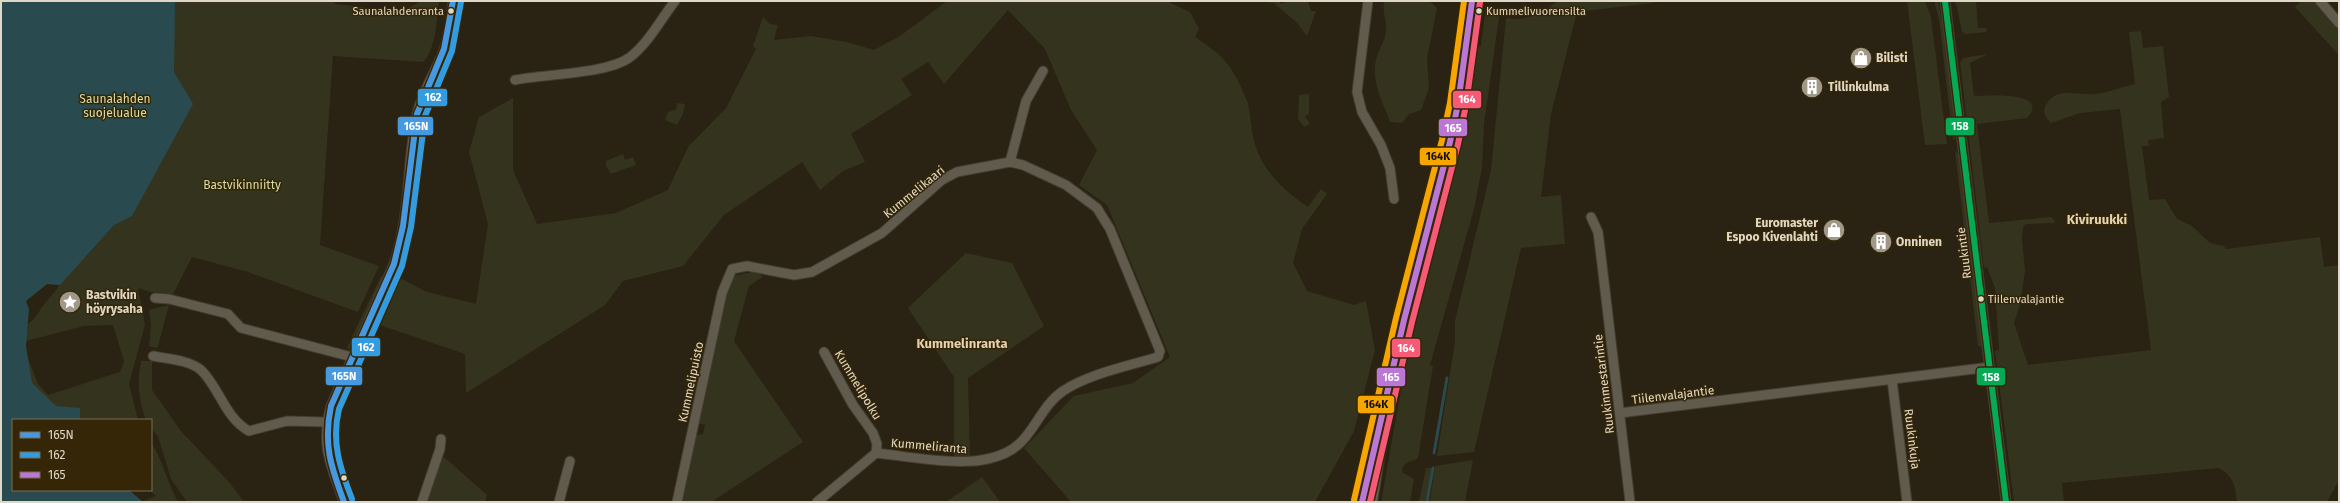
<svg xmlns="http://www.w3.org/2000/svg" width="2340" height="503" viewBox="0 0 2340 503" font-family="'Fira Sans',sans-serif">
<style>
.green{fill:#34341e}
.water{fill:#294a4e}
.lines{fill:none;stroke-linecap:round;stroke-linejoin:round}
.stream{stroke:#294a4e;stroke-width:3}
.minor-casing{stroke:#433d31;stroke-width:11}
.major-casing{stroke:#433d31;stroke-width:14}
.minor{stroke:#615b4e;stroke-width:9}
.major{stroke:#5d6055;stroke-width:12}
.bus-1-casing{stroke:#342607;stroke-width:9}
.bus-2-casing{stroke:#342607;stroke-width:9}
.bus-3-casing{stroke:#342607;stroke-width:9}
.bus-4-casing{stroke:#342607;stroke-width:9}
.bus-5-casing{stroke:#342607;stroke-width:9}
.bus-6-casing{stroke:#342607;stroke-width:9}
.bus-1{stroke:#4699e1;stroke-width:6}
.bus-2{stroke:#339bdf;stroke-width:6}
.bus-3{stroke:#ba77d6;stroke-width:6}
.bus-4{stroke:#f75a77;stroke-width:6}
.bus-5{stroke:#f7a600;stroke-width:6}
.bus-6{stroke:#06aa56;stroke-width:6}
.bus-dot{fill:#e0d8c7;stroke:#342607;stroke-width:1.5}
.labels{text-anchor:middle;stroke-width:3;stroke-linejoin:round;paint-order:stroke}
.bus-label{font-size:11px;fill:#e0d8c7;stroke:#342607;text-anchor:start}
.poi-label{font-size:12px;font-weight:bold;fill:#e0d8c7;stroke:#342607;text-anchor:start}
.park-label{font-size:12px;fill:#d5dca5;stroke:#342607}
.street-label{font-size:12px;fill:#e0d8c7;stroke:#342607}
.neighbourhood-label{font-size:13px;font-weight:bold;fill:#e4d2b0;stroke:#342607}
.line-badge{stroke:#342607;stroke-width:1.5}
.badge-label{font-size:11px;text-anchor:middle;font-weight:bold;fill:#fff}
.pale-badge-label{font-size:11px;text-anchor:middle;font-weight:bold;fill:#111}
</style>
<rect width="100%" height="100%" fill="#2a2212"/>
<g class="green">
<path d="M 43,1 L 332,1 L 336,4 L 400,12 L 422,1 L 439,1 C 437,18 436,50 423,62 L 333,56 L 320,245 L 379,266 L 358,312 L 248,272 L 192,257 L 173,294 L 151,292 L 138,288 L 145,325 L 129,384 L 138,420 L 22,420 L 1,356 L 28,358 L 38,384 L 48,395 L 120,372 L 124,361 L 113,325 L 84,326 L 26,341 L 28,324 C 38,317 39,309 47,301 C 51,295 56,292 59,285 L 47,284 L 26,301 Z"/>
<path d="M 947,1 L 1170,1 L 1170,3 L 1190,12 L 1199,29 L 1195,37 C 1219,53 1229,61 1241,87 C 1243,93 1247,99 1248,104 C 1252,122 1251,140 1260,157 C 1271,179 1288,193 1308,207 L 1321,189 L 1327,194 L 1302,229 L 1293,263 L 1307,291 L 1354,305 L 1366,301 L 1375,350 L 1354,431 L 1315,502 L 1071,502 L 1024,448 L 1074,396 L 1133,383 L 1170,357 L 1107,205 L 1079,185 L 1097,150 L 1071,110 L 1045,49 L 1008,10 L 944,84 L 928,62 L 901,79 L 912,95 L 851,134 L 865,162 L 843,171 L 820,190 L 802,162 L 724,215 L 683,266 L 623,281 L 605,305 L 466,393 L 465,354 L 377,324 L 396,276 L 427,292 L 476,304 L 488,224 L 469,152 L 479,117 L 513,98 L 513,170 L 537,224 L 616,213 L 668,190 L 688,147 L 726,108 L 756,49 L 753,46 L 763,17 L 770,24 L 778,25 L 774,40 L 811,36 L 847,42 L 874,50 L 900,36 Z"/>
<polygon points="1257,1 1279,1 1281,4 1287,1 1308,1 1311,11 1316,11 1307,36 1297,23 1274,3"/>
<path d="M 1384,1 L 1429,1 L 1437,8 L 1427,59 L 1429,88 L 1421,110 L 1409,114 L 1402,123 L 1390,122 C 1383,102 1371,82 1376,60 C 1378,50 1385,42 1386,31 C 1387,21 1382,12 1384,1 Z"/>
<path d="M 1558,1 L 1668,1 L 1577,12 L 1551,114 L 1541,197 L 1561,195 L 1565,244 L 1521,248 L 1474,452 L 1437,456 L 1455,342 L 1455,321 L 1491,170 L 1506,18 C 1528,22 1540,13 1558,1 Z"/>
<polygon points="1907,1 1925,1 1931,17 1947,144 1925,145"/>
<polygon points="1934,1 1938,1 1944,30 1957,137 1953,140 1939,19"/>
<polygon points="1954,1 1976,1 1978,28 1987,28 1986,32 1966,34 1962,32 1957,7"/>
<polygon points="2301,1 2315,1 2339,28 2339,55 2295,7"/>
<path d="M 1486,6 L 1498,8 L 1500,10 L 1484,124 L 1482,168 L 1474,209 L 1430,365 L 1433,366 L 1418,458 C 1411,463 1403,460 1402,472 L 1414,479 L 1410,502 L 1381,502 L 1409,345 L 1412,308 L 1460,121 L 1469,71 L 1477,45 L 1481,46 Z"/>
<path d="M 2141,31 L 2143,48 L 2163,46 L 2169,97 L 2161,102 L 2164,138 L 2148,140 L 2149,146 L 2142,146 L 2149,200 L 2165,199 L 2177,219 L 2192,226 L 2210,243 L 2224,246 L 2226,249 L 2320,237 L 2324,267 L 2339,265 L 2339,480 L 2327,502 L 2237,502 C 2235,485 2234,477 2219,468 L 2062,483 L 2064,502 L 2014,502 L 1995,351 L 1999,350 L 1995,288 L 1987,267 L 1984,268 L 1960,62 L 1963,58 L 1988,54 L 1970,63 L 1974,96 C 1985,96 2052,90 2027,118 L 1977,124 L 1989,223 L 2051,217 L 2055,221 L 2054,223 L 2026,224 L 2023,227 L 2022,238 L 2025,271 L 2020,305 L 2014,323 L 2028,365 L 2151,350 L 2120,109 L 2080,113 L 2051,123 C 2046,118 2042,112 2046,105 C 2056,86 2078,96 2096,94 C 2109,92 2122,87 2135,84 L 2129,32 Z"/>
<polygon points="1309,94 1309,114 1305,116 1310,124 1304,127 1298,119 1299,95"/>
<polygon points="677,103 685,104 683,114 677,125 665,120 668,112 676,110"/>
<polygon points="1955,151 1959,154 1983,347 1978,346"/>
<polygon points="623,154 625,160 633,157 636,165 611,174 606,166 606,161"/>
<polygon points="966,253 1012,263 1044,326 968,378 970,458 954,458 954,377 908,308"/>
<polygon points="752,272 761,274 762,277 749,286 734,341 803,442 711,502 681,502 696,435 703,434 705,425 698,423 728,289 734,276"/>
<polygon points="381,276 384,278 349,350 347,347"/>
<polygon points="169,305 158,346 156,348 149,346 151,325 149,310"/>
<path d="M 141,361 L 152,361 L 152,390 L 181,431 L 229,482 L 244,502 L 187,502 L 171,479 L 158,436 L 151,428 L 151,420 L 146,420 C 138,399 137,382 141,361 Z"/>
<path d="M 151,442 C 163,461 167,482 178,502 L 141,502 L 156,496 L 149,490 L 151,490 Z"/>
<polygon points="444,457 487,495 485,502 426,502 440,462"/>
<polygon points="1473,460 1465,502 1430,502 1435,466"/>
<polygon points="1426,468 1433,468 1427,502 1419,502"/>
<polygon points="982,477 1000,502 946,502"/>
</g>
<polygon class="water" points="1,1 175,1 174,72 193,104 132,216 114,225 60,285 47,284 26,301 29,309 26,346 32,383 56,406 80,408 80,420 13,420 13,490 129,490 143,502 1,502"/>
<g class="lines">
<g class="stream">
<polyline points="1434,453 1447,378"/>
<polyline points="1427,502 1433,468"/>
</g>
<g class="minor-casing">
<g id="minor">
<polyline points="1368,1 1357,92 1362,112 1381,145 1390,168 1394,199"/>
<polyline points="1945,1 2006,502"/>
<polyline points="2320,1 2339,23"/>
<path d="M 515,80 C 544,74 606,74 629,58 C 648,44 661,19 675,1"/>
<polyline points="1010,162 1026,101 1043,71"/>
<polyline points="1591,217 1598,232 1601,256 1630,502"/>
<polyline points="155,298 169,299 228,314 241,328 352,357"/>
<polyline points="824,352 853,405 873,433 877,444 876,453"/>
<path d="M 153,356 C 168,359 189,360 201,370 C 219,387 225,418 249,431 L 287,421 L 326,422"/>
<polyline points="1892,380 1907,502"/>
<polyline points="1620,413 1990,367"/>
<path d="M 344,502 C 331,465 320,446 331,406 L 394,264 C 411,212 406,165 417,114 C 422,93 434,74 442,55 C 449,38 451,19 453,1"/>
<polyline points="422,502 440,449 441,439"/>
<polyline points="559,502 570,461"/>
<path d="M 677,502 L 722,293 L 732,269 L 747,266 L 794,275 L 812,272 L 882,233 L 942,180 L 957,172 L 1010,162 L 1023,165 L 1066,185 L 1097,208 L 1110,229 L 1160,351 L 1158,357 C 1128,366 1088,374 1063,391 C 1045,403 1037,425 1023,440 C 991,476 918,457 876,453 L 817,502"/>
</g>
</g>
<g class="major-casing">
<g id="major">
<polyline points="1362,502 1373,449 1380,431 1404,320 1450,142 1458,104 1472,1"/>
<polyline points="1371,502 1380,446"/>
</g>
</g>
<use href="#minor" class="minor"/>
<use href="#major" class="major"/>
<g class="bus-1-casing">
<path id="bus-1" d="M 344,502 C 331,467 323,444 331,406 L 394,264 L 403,226 L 417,114 L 444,49 L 453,1"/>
</g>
<g class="bus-2-casing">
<path id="bus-2" d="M 352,499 C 340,468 331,442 339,409 L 402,266 L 411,227 L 425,116 L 452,51 L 461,2"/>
</g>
<g class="bus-3-casing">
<polyline id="bus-3" points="1362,502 1404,320 1450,142 1458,104 1472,1"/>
</g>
<g class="bus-4-casing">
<polyline id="bus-4" points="1370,502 1412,322 1458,144 1466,105 1480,2"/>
</g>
<g class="bus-5-casing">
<polyline id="bus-5" points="1354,500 1396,318 1442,140 1450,103 1464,1"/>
</g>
<g class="bus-6-casing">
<polyline id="bus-6" points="1945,1 2006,502"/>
</g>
<use href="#bus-1" class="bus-1"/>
<use href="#bus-2" class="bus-2"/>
<use href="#bus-3" class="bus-3"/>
<use href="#bus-4" class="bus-4"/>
<use href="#bus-5" class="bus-5"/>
<use href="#bus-6" class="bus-6"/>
</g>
<defs>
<g id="shop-disc" transform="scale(1.15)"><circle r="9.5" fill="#a09888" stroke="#342607"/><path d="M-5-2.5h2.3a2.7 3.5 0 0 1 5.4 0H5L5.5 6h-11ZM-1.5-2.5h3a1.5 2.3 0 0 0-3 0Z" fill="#fff"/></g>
<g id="building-disc" transform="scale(1.15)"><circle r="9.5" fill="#a09888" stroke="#342607"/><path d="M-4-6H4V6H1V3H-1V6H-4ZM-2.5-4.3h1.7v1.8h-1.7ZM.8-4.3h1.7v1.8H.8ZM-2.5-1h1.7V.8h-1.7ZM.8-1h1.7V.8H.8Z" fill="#fff"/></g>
<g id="sight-disc" transform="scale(1.15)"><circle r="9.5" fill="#a09888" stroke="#342607"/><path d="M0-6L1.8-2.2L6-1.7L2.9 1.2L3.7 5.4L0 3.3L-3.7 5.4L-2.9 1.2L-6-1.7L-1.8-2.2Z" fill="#fff"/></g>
</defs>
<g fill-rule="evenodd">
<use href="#shop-disc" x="1861" y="58"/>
<use href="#building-disc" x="1812" y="87"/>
<use href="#shop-disc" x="1834" y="230"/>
<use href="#building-disc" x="1881" y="242"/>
<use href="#sight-disc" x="70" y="302"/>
</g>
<g class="bus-dot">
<circle cx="451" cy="11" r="3.5"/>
<circle cx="1479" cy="11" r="3.5"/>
<circle cx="1981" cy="299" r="3.5"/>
<circle cx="344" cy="478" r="3.5"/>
</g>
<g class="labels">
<g class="bus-label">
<text x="444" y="15" text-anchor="end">Saunalahdenranta</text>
<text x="1486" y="15">Kummelivuorensilta</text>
<text x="1988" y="303">Tiilenvalajantie</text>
</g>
<g class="poi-label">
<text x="1876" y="62">Bilisti</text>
<text x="1828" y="91">Tillinkulma</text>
<text x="1818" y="227" text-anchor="end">Euromaster<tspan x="1818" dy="14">Espoo Kivenlahti</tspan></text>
<text x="1896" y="246">Onninen</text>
<text x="86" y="299">Bastvikin<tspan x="86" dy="14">höyrysaha</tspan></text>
</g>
<g class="park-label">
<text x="115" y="103">Saunalahden<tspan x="115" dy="14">suojelualue</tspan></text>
<text x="242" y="189">Bastvikinniitty</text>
</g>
<g class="street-label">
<text transform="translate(914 192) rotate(-39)" y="4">Kummelikaari</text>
<text transform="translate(1964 253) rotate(-97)" y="4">Ruukintie</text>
<text transform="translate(691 382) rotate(-78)" y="4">Kummelipuisto</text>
<text transform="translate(1604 384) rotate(-97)" y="4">Ruukinmestarintie</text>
<text transform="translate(858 385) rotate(59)" y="4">Kummelipolku</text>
<text transform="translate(1673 395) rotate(-7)" y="4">Tiilenvalajantie</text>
<text transform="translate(1912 439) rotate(83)" y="4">Ruukinkuja</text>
<text transform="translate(929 446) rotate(5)" y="4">Kummeliranta</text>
</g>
<g class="neighbourhood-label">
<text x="2097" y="224">Kiviruukki</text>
<text x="962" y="348">Kummelinranta</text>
</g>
</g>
<g class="line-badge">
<rect x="417" y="88" width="31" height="19" rx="4" fill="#339bdf"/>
<rect x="1452" y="90" width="30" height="19" rx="4" fill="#f75a77"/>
<rect x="397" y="116" width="37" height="20" rx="4" fill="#4699e1"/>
<rect x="1945" y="117" width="30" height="19" rx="4" fill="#06aa56"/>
<rect x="1438" y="118" width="30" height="19" rx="4" fill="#ba77d6"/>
<rect x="1419" y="147" width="38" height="19" rx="4" fill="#f7a600"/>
<rect x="351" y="337" width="30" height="20" rx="4" fill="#339bdf"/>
<rect x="1391" y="338" width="30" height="20" rx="4" fill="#f75a77"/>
<rect x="325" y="366" width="38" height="20" rx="4" fill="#4699e1"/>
<rect x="1976" y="367" width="30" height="19" rx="4" fill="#06aa56"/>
<rect x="1376" y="367" width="30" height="20" rx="4" fill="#ba77d6"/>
<rect x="1357" y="395" width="38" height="19" rx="4" fill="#f7a600"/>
</g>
<g class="badge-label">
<text x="433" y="101">162</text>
<text x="1467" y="103">164</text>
<text x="416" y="130">165N</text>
<text x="1960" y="130">158</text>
<text x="1453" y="132">165</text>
<text x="366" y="351">162</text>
<text x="1406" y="352">164</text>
<text x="344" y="380">165N</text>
<text x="1991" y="381">158</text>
<text x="1391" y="381">165</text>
</g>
<g class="pale-badge-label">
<text x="1438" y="160">164K</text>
<text x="1376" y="408">164K</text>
</g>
<rect width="2340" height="503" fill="none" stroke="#e0d8c7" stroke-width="4"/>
<rect x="12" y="419" width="140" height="72" fill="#342607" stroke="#796d54"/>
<rect x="20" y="432" width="20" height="6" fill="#4699e1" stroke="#796d54"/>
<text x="48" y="439" font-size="12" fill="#e0d8c7">165N</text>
<rect x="20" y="452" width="20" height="6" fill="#339bdf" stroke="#796d54"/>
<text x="48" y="459" font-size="12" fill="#e0d8c7">162</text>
<rect x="20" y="472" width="20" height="6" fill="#ba77d6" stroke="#796d54"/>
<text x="48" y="479" font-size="12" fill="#e0d8c7">165</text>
</svg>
